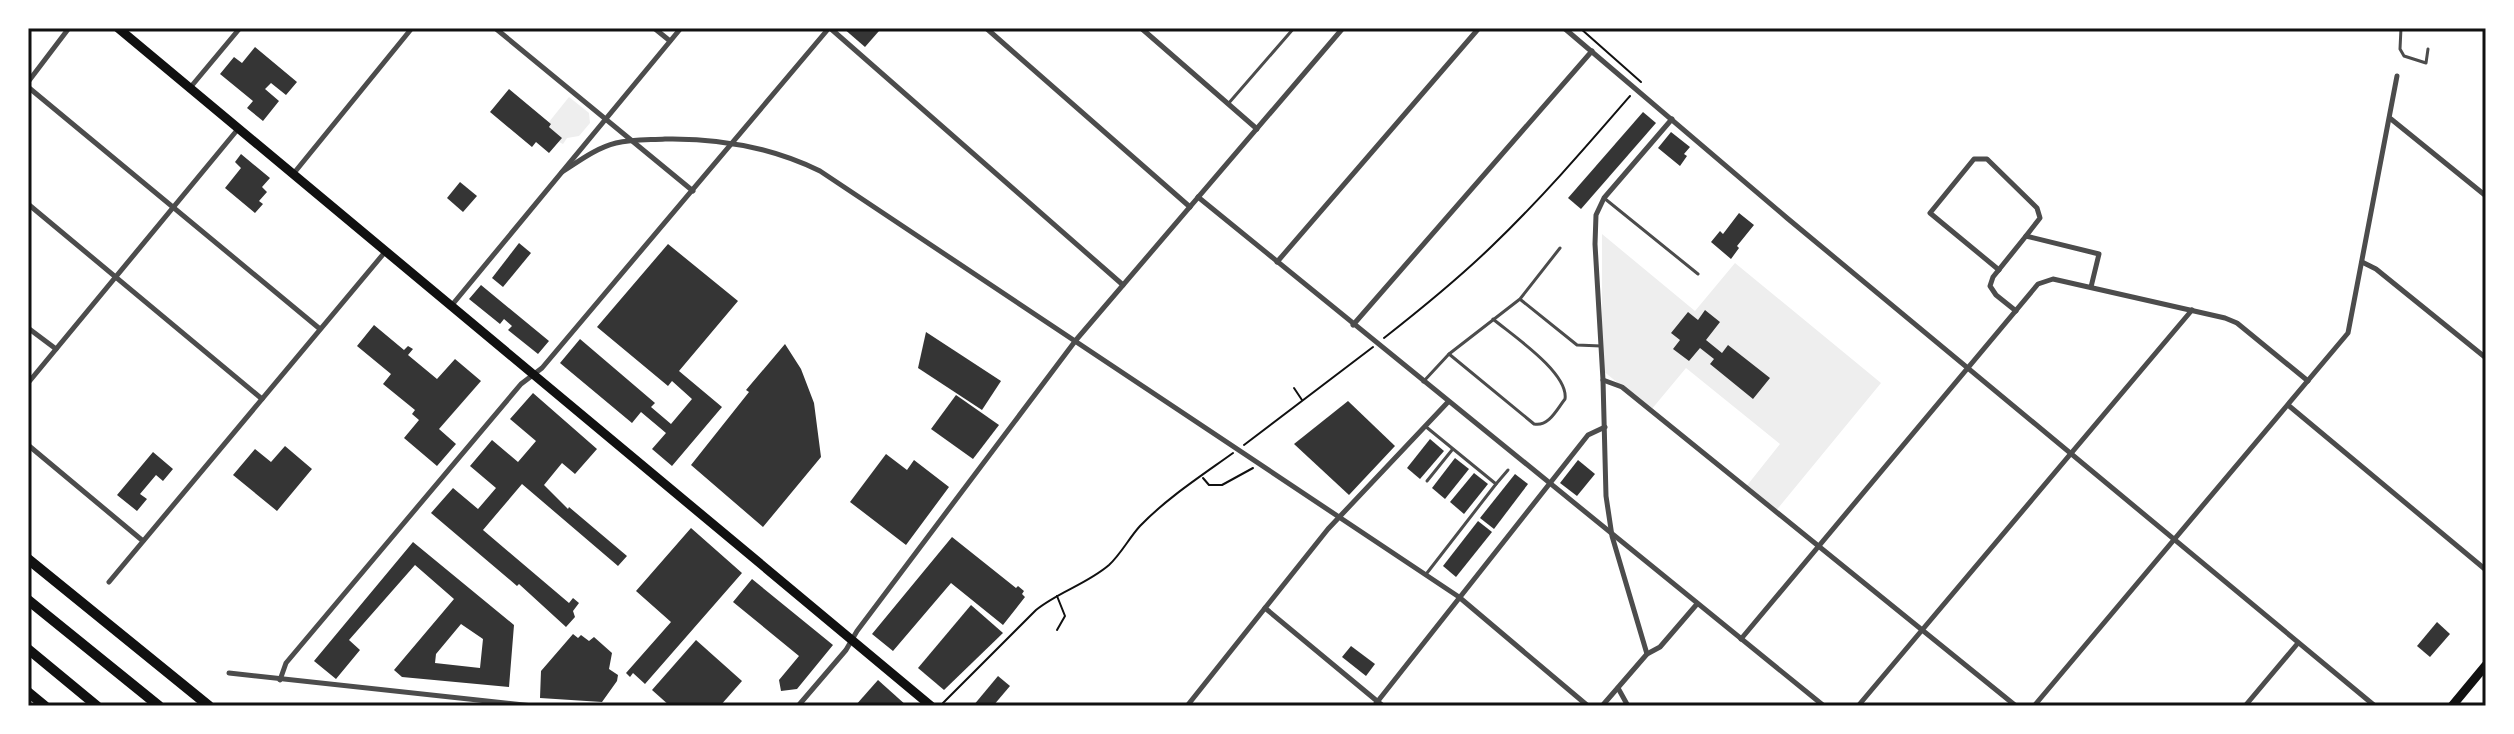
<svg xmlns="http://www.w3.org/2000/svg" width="2514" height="734" viewBox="0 0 2514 734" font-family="'Open Sans',sans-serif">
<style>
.green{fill:#eee}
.building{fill:#353535;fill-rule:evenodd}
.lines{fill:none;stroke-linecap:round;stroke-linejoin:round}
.path{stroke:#111;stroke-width:2}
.service{stroke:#4c4c4c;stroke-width:3}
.minor{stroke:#4c4c4c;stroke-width:5}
.primary{stroke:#111;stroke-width:9}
.trunk{stroke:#111;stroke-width:9}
.motorway{stroke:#111;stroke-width:10}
.neatline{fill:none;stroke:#111;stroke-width:3}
</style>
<rect width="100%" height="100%" fill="#fff"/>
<g class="green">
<polygon points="569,97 589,113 590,123 579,136 567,138 563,144 559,142 561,137 549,127 551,125 549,122"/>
<polygon points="1602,234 1695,311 1735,263 1881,383 1774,513 1745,488 1780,444 1686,368 1651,410 1602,370"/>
</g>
<g class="building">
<polygon points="843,28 876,28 879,31 865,47"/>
<polygon points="255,47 297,82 286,95 271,83 265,89 279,101 263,121 247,108 253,101 220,74 234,57 242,63"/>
<polygon points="509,89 551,124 549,127 562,138 549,153 536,142 532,147 490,112"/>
<polygon points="1643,112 1656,123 1581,209 1568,198"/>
<polygon points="1671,132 1690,147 1684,154 1687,156 1680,166 1658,148"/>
<polygon points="241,154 270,178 262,187 267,192 259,201 263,204 255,213 225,188 241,168 235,162"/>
<polygon points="460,182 477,196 463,212 447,198"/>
<polygon points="1739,213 1754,225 1737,246 1739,248 1731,259 1711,242 1720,231 1723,234"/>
<polygon points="519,243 531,253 503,287 492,278"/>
<polygon points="668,244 738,301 679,371 722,407 672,466 652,449 666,433 641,412 632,423 560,363 580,339 655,403 651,407 671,424 692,399 672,381 668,386 597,327"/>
<polygon points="481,285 549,341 538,354 508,330 512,326 504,319 500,324 469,299"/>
<polygon points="1705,310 1720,322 1706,340 1722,353 1728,345 1770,378 1753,399 1710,364 1714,359 1700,348 1689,361 1673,349 1680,340 1671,333 1688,312 1698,320"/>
<polygon points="374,325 404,350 408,346 413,349 408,355 437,379 455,359 481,381 439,429 456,444 437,466 404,438 419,420 412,414 415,410 383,384 391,374 357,346"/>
<polygon points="926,332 1001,381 982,410 918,368"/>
<polygon points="785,344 801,369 814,403 821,457 763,527 691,465 749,392 746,390"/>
<polygon points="533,393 597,449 575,474 562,463 544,485 568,509 569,507 627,556 618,566 522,484 483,530 569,603 573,598 579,603 573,611 575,617 566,627 519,584 517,586 431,513 453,488 478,509 496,488 470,466 492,440 518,462 536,441 510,419"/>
<polygon points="956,395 999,425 973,459 931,429"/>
<polygon points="1348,401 1395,446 1349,495 1294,444"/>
<polygon points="1430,439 1444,451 1420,479 1407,468"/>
<polygon points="285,446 312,469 277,511 233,475 255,449 271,462"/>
<polygon points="153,452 173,469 163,481 156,475 140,494 147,499 137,511 117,495"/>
<polygon points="886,454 907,470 914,460 949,487 906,545 850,502"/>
<polygon points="1455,458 1469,469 1445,499 1432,488"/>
<polygon points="1578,460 1595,474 1577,496 1560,483"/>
<polygon points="1474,473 1488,484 1464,514 1450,502"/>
<polygon points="1515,474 1528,484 1494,529 1480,518"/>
<polygon points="1478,521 1492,532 1456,577 1443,566"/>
<polygon points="691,528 742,573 645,684 633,673 630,677 626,673 671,622 636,591"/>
<polygon points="952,537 1016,588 1018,586 1024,591 1022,594 1025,597 1003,625 951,583 893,651 872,634"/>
<path d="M 413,542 L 514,625 L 509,687 L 402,677 L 394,670 L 454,599 L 415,565 L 349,640 L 360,650 L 336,679 L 314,661 ZM 461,624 L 483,639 L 480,668 L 435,663 L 436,654 Z"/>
<polygon points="752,579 833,645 797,689 781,691 779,680 799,656 733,602"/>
<polygon points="971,605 1003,633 944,690 918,668"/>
<polygon points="2437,622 2450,634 2430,657 2417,646"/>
<polygon points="573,634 578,638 581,635 589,641 594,637 612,653 609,669 618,675 617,681 602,702 540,698 541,671"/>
<polygon points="696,640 742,681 720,706 670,706 652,690"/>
<polygon points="1351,646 1375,664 1366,676 1342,657"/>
<polygon points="998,676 1010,686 993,706 973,706"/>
<polygon points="878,680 907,706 855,706"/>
</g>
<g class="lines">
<g class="path">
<polyline points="1580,28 1641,82"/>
<path d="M 1384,338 C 1421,309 1458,279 1492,246 C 1541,199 1585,148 1630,96"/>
<polyline points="1294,388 1302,400"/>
<polyline points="1244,445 1373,347"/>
<polyline points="1203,478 1209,485 1222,485 1253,468"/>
<polyline points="1057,596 1065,616 1057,630"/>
<path d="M 945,706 L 943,703 L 1036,610 C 1058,592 1087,584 1109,565 C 1121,554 1129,538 1140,526 C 1167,498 1201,476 1233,453"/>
</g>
<g class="service">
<polyline points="2401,28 2400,49 2404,56 2426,63 2428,49"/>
<polyline points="1228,104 1294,28"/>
<polyline points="1604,198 1698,274"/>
<polyline points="1521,300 1577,345 1601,346"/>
<path d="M 1449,354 L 1534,424 C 1549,427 1557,409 1565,399 C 1569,373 1512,335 1493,319"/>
<polyline points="1423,382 1449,354 1520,299 1560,248"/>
<polyline points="1425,426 1496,484 1427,573"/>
<polyline points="1427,481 1452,450"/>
<polyline points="1496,484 1508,470"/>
</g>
<g class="minor">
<polyline points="495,28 693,191"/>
<polyline points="654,28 670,41"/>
<polyline points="830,28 1123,285"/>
<polyline points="986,28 1190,207"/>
<polyline points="1141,28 1257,129"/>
<polyline points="1564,28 1787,218 2375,706"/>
<polyline points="28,82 69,28"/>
<polyline points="28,87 320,329"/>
<polyline points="189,89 240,28"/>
<polyline points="2391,119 2486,196"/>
<path d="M 562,172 C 579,161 596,148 616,143 C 632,139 649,140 665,139 C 720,138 771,147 820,171 L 1459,597 L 1588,706"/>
<polyline points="294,173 412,28"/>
<polyline points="1198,197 1824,706"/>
<polyline points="28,204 262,399"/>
<polyline points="1277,262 1479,28"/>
<polyline points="2362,262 2376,269 2486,358"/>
<polyline points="1999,270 1930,213 1974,159 1987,159 2037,208 2040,218 2026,236"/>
<polyline points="452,305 681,28"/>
<polyline points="2016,311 1996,295 1990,286 1993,277 2026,236 2099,254 2091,287"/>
<polyline points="1353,325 1592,51"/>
<polyline points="28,328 56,349"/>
<polyline points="1603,380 1622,387 2016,706"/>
<polyline points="28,383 238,129"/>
<polyline points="2288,405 2486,570"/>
<polyline points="28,445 143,541"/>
<polyline points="109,582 385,252"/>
<polyline points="1265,608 1383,706"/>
<polyline points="1741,639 2038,284 2053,279 2225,318 2237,323 2308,381"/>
<polyline points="1647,654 1612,536 1606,496 1603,380 1595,244 1596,215 1604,198 1672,119"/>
<polyline points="229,673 533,706"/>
<polyline points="280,680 286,663 521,384 542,368 829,28"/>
<polyline points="1618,688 1628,706"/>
<polyline points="798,706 846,650 857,631 1076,340 1343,28"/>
<polyline points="1187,706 1328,529 1448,402"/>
<polyline points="1374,706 1588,435 1605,427"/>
<polyline points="1602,706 1647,654 1660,647 1697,604"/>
<polyline points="1858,706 2192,310"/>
<polyline points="2034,706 2348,333 2397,76"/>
<polyline points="2245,706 2298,643"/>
</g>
<polyline class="primary" points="118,28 931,706"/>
<polyline class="trunk" points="2452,706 2486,665"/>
<g class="motorway">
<polyline points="28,559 209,706"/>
<polyline points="28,600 159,706"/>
<polyline points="28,649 97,706"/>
<polyline points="28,692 45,706"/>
</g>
</g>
<rect width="2514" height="734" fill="none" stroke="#ffffff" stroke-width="60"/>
<rect x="30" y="30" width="2454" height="674" class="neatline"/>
</svg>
